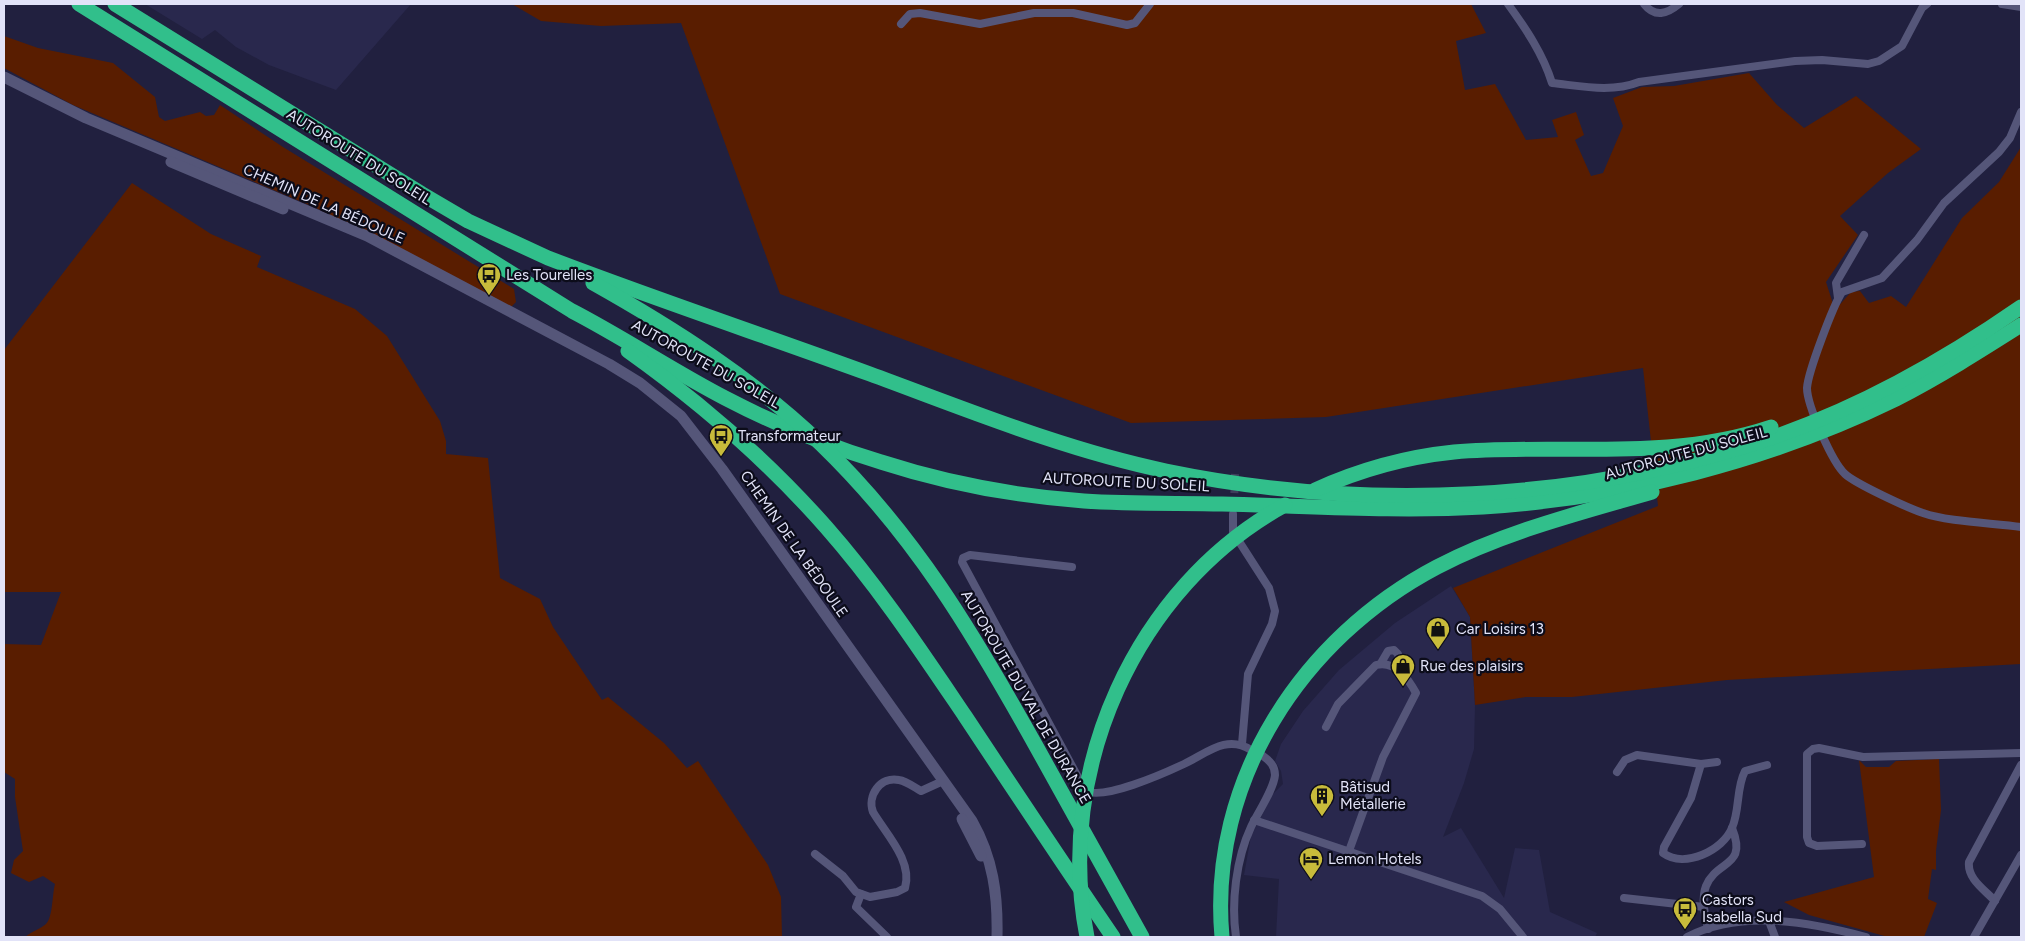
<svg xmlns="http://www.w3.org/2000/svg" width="2025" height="941" viewBox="0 0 2025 941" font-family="Figtree,sans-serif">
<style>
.built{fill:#29284d}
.green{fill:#591d00}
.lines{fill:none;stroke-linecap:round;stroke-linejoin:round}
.street-tunnel{stroke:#3e3d5b;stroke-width:8;stroke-dasharray:8 4;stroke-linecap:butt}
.street{stroke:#555679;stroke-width:8}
.secondary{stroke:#555679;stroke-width:11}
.highway{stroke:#31bf8b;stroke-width:15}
.labels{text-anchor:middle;stroke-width:4.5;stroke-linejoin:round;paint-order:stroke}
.street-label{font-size:15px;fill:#e2e3f8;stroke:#0c0c1a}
.poi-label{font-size:15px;fill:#e2e3f8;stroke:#0c0c1a;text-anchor:start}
</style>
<rect width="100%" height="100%" fill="#21203f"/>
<g class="built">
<polygon points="145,4 411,4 336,90 269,65 236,47 215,30 202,39"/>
<polygon points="1451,586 1470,617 1475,705 1474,749 1464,783 1443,837 1461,828 1504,898 1515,848 1539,850 1550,912 1597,933 1595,937 1276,937 1279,879 1244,875 1251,836 1273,794 1283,784 1281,771 1275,761 1281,744 1303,711 1339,670 1395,623"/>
</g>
<g class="green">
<polygon points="512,4 1471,4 1486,33 1456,41 1465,90 1495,84 1526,140 1558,137 1552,120 1576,112 1584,135 1575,140 1591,176 1603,173 1623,126 1613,98 1642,87 1674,86 1749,73 1777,105 1804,128 1856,96 1921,149 1888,173 1840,216 1858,235 1826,282 1835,310 1851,292 1860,291 1869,303 1891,296 1906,307 1962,218 1999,182 2021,147 2021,664 1727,680 1572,697 1526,697 1475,705 1470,617 1453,588 1658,506 1643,368 1326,417 1131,423 780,294 681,23 601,26 541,21"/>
<polygon points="4,36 38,48 113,63 155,97 159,117 165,121 200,112 206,116 214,115 220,105 283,147 514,289 516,302 511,307 316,208 73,105 4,68"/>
<path d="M 132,183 L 211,234 L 261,256 L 257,267 L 355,309 L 387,336 L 440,421 L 446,441 L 446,454 L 488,458 L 500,578 L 540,599 L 553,627 L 602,700 L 608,697 L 664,743 L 687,768 L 698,761 L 768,865 L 781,897 L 782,937 L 25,937 C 31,932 40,929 46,924 C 53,917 52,895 55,884 L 43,876 L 29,882 L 11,873 L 14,860 L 23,851 L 15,797 L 15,779 L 4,772 L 4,644 L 41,645 L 61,592 L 4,592 L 4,350 Z"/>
<polygon points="1939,759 1941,810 1936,851 1936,870 1932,869 1928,899 1937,903 1924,937 1888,937 1809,915 1784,902 1874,877 1859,760 1866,767 1889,767 1896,761"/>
</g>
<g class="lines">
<polyline class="street-tunnel" points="1234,505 1235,474"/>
<g class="street">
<path d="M 1508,4 C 1526,29 1543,54 1552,83 C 1581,86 1611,93 1639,82 L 1795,61 L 1822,60 L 1868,64 L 1879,61 L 1902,46 L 1922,8 L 1927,4"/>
<path d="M 1644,4 C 1655,18 1667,14 1679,4"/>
<polyline points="2002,4 2021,7"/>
<polyline points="901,24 910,14 920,13 980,24 1034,13 1073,13 1127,25 1135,23 1150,4"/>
<path d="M 2021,112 L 2010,138 L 1999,152 L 1944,203 L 1917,240 L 1882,278 L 1842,292 C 1833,306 1808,372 1807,388 C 1807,405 1832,462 1845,474 C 1856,484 1908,508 1923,513 C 1948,522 1994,523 2021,527"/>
<polyline points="1838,298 1836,283 1864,235"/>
<polyline points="1233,514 1233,532 1269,588 1275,611 1272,624 1248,674 1242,744"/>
<path d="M 1072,567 L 970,555 L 963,558 L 962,562 L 1085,790 C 1100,802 1165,773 1184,764 C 1206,754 1226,734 1251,750"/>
<polyline points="1381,663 1388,651 1394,650 1398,654 1401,670"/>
<path d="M 1326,727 L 1338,704 L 1376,665 C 1395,660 1408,678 1416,693 L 1383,757 L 1349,851"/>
<path d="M 1701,764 L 1691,798 L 1664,847 L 1663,853 C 1685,869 1723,850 1732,828 C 1740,810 1736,788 1745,771 L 1767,765"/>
<polyline points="1617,772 1625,760 1637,755 1701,764 1717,762"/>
<polyline points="1254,820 1482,896 1500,909 1523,937"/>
<polyline points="1862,844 1817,846 1809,843 1807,837 1807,754 1813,749 1819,748 1863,757 2021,753"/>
<path d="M 815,854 L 843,876 L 856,892 L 870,897 L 897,892 L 905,888 C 913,861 886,834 873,812 C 867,796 880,776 899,780 C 906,781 914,787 921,791 L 943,781"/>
<polyline points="861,894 856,907 887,937"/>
<polyline points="1624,898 1704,907"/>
<path d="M 1995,901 C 1985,890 1967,879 1969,862 L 2021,765"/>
<polyline points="1769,921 1775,937"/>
<path d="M 1708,929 C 1705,915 1701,899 1706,886 C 1717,859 1748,868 1732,828"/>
<path d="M 1236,937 C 1231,903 1236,859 1251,827 C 1257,814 1274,789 1275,775 C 1275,766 1270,761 1263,756"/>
<path d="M 1687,937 C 1742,909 1810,922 1866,937"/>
<polyline points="1974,937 2021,855"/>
</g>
<g class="secondary">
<path d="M 4,77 L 86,118 L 367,236 L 609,364 L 640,383 L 681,416 L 722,469 L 972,821 C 993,858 998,895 997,937"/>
<polyline points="171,162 283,209"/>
<polyline points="962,819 981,856"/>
</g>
<g class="highway">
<path d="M 79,4 L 572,311 C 624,338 673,371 725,398 C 775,424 827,446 881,462 C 946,483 1016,496 1084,501 C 1130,504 1176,503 1222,504 C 1309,506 1396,512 1483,507 C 1623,498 1769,461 1896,399 C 1939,377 1980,351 2021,325"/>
<path d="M 115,4 L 422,194 L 468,221 L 548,258 C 655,299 763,335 870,374 C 968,410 1065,450 1166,471 C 1364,512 1582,502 1774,437 C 1861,407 1946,359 2021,307"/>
<path d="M 593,283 C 675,329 753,379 821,444 C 915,535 973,633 1036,746 C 1072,810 1107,874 1142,937"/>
<path d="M 628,351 C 701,403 767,460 826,527 C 878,586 921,651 965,716 C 1014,790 1063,864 1113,937"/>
<path d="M 1315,490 C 1359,470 1405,457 1454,452 C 1560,443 1667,462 1771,427"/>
<path d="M 1087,937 C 1054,771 1135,587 1285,505"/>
<path d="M 1222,937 C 1208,781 1302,638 1437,567 C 1504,532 1580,513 1652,492"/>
</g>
</g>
<defs>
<g id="bus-pin" transform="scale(1.25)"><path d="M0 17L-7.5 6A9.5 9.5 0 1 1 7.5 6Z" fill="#c8bb3b" stroke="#0c0c1a"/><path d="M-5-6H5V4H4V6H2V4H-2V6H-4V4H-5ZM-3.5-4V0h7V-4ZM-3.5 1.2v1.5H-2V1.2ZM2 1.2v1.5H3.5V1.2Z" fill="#111"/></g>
<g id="shop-pin" transform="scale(1.25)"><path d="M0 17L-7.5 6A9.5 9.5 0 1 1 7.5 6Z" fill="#c8bb3b" stroke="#0c0c1a"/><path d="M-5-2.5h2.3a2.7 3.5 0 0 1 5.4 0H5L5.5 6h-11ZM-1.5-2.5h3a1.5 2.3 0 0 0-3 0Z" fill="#111"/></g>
<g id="building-pin" transform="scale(1.25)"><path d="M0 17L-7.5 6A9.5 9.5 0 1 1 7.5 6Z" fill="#c8bb3b" stroke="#0c0c1a"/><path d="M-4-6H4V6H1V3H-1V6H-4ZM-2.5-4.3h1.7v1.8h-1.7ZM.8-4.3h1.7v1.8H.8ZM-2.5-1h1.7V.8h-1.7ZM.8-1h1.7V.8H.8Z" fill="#111"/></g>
<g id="hotel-pin" transform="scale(1.25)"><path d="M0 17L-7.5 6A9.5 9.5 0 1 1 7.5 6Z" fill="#c8bb3b" stroke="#0c0c1a"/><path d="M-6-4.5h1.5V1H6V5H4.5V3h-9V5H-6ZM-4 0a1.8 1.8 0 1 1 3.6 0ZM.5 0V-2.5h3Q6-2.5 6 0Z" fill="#111"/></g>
</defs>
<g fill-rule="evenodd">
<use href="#bus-pin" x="489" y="275"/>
<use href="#bus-pin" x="721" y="436"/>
<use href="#shop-pin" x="1438" y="629"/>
<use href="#shop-pin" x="1403" y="666"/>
<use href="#building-pin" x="1322" y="796"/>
<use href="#hotel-pin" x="1311" y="859"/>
<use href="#bus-pin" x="1685" y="909"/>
</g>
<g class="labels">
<g class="street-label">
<text transform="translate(359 157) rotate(32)" y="5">AUTOROUTE DU SOLEIL</text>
<text transform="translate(324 204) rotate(24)" y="5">CHEMIN DE LA BÉDOULE</text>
<text transform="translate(706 364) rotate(29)" y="5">AUTOROUTE DU SOLEIL</text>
<text transform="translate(1686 453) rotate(-15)" y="5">AUTOROUTE DU SOLEIL</text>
<text transform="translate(1126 482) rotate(3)" y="5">AUTOROUTE DU SOLEIL</text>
<text transform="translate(794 544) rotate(55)" y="5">CHEMIN DE LA BÉDOULE</text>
<text transform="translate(1026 697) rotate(60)" y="5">AUTOROUTE DU VAL DE DURANCE</text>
</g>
<g class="poi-label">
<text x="506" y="280">Les Tourelles</text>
<text x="738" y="441">Transformateur</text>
<text x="1456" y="634">Car Loisirs 13</text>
<text x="1420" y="671">Rue des plaisirs</text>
<text x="1340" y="792">Bâtisud<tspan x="1340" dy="17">Métallerie</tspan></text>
<text x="1328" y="864">Lemon Hotels</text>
<text x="1702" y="905">Castors<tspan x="1702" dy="17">Isabella Sud</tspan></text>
</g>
</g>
<rect width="2025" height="941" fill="none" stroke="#e2e3f8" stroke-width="10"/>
</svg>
